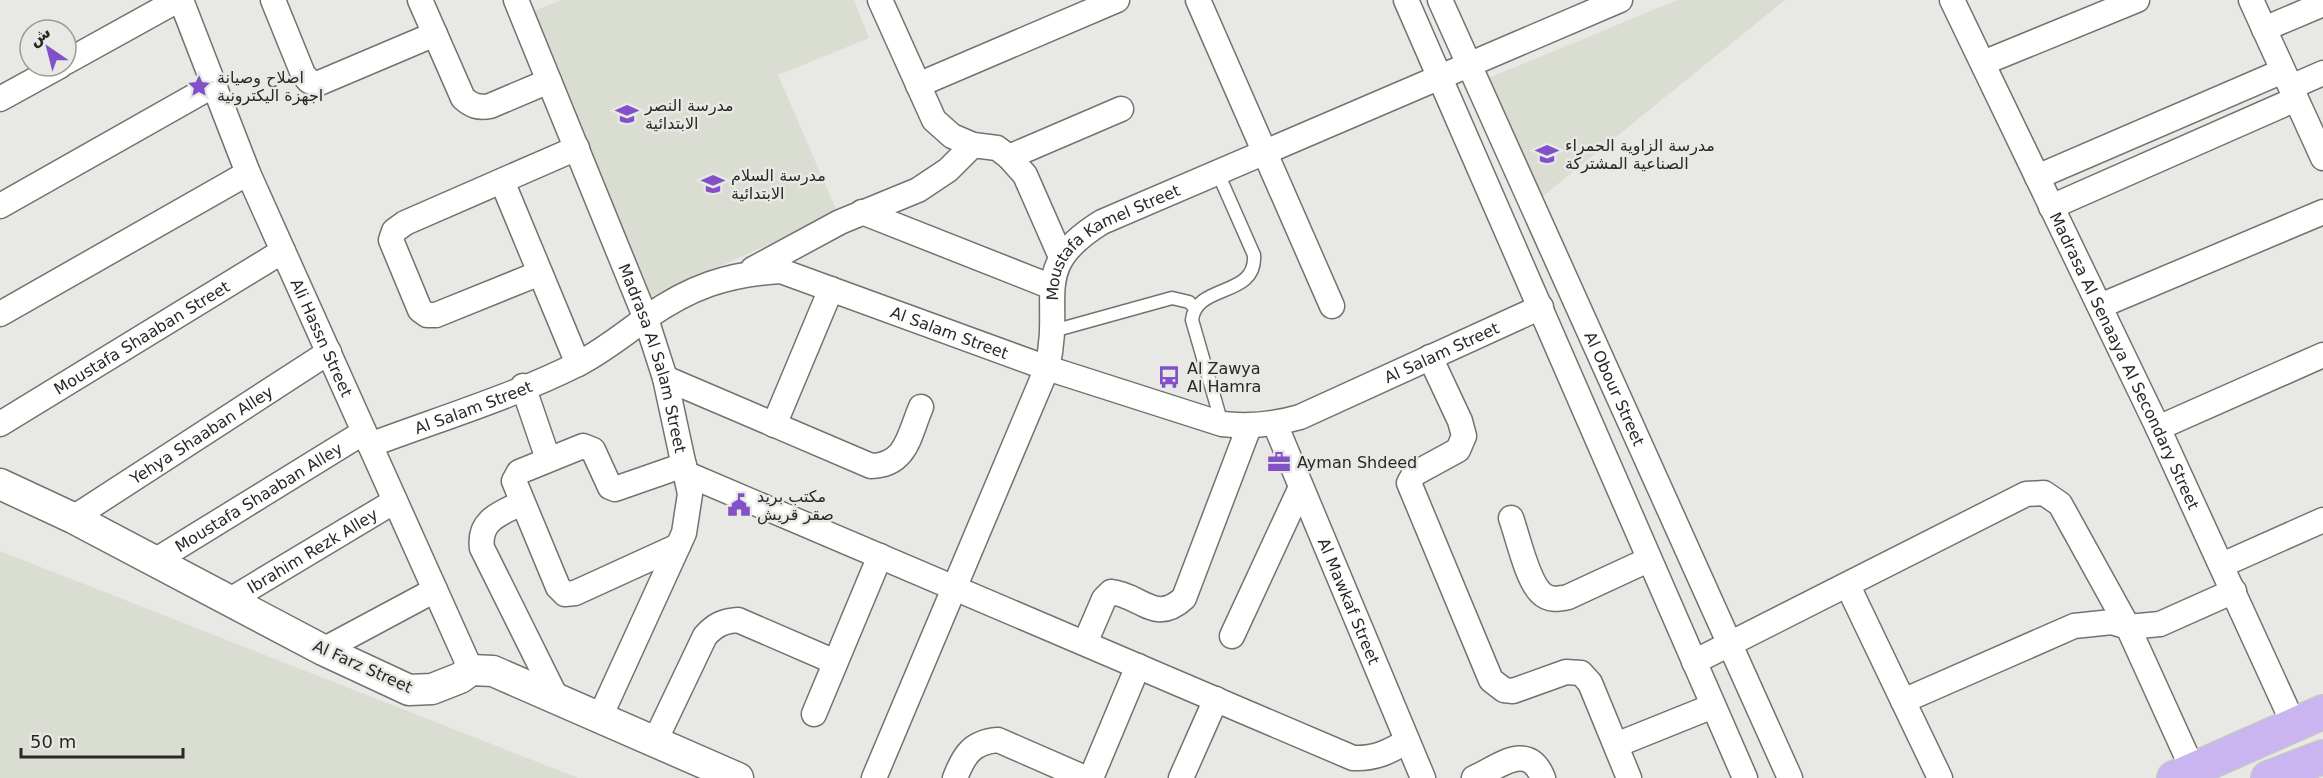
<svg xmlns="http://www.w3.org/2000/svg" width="2323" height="778" viewBox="0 0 2323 778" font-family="'DejaVu Sans','Noto Naskh Arabic',sans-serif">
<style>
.built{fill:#d9ddd2}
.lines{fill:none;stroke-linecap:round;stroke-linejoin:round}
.service-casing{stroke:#72736f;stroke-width:15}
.minor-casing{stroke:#72736f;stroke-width:27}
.tertiary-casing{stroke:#72736f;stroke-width:33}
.primary-casing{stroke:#c7c7c7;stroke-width:36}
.service{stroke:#fff;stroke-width:12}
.minor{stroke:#fff;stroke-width:24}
.tertiary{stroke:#fff;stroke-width:30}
.primary{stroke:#cab5f0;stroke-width:33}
.labels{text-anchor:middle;stroke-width:5;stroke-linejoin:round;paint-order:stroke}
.poi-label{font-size:16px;fill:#282927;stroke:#e8e9e4;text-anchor:start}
.street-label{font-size:16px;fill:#282927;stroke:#e8e9e4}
</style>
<rect width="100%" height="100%" fill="#e8e9e4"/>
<g class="built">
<polygon points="561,0 854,0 869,38 778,75 838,214 647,298 529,13"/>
<polygon points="1677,0 1785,0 1527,209 1467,87"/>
<polygon points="0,551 578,778 0,778"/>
</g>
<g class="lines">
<g class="service-casing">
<g id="service">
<path d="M 1217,171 L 1254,255 C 1257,298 1196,283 1192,320 L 1222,424"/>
<polyline points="1053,331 1172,298 1189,302 1195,308"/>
</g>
</g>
<g class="minor-casing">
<g id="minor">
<path id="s1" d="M 181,0 L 248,173 L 471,670"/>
<polyline points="273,0 303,74 309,81 317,84 435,34"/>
<path d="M 420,0 L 463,98 C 472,106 478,108 490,106 L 549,81"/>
<path id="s2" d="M 516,0 L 646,319 L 665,378 L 690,494 L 684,533 L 600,717"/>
<polyline points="880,0 934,120 952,136 973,145 997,148 1009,157 1025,175 1061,257"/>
<polyline points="1198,0 1332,306"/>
<polyline points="1406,0 1745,778"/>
<path id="s3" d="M 1440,0 L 1790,778"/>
<path id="s4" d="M 1952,0 L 2158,428 L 2294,725"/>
<polyline points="2251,0 2323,158"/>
<polyline points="2264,29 2323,4"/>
<polyline points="66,62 178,0"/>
<polyline points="1983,63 2137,0"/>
<polyline points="918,85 1117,0"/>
<polyline points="2291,87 2323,73"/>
<polyline points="0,99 60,66"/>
<polyline points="1009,157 1121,109"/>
<polyline points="2037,177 2283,71"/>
<polyline points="502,181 578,364"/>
<polyline points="0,206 214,85"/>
<polyline points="2051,207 2296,99"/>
<polyline points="862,212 1052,287"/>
<polyline points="753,269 840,222 918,190 948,170 973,145"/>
<polyline points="540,273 436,315 427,315 420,310 391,240 394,231 405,223 577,148"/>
<polyline points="2100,306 2323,212"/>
<polyline points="0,314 248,173"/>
<polyline points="1430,357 1460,421 1464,436 1458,450 1414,474 1409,483 1491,680 1504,690 1513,691 1566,672 1581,673 1590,683 1629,778"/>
<path d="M 665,378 L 871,466 C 907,465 909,435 921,407"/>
<polyline points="523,386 548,459"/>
<path id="s5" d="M 0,424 L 283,251"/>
<path id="s6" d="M 1275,424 L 1423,778"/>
<polyline points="774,425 831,289"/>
<polyline points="2158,428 2323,355"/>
<path id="s7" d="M 370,445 C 439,419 512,397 578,364 C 603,351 623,335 646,318 C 690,287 727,274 781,271 L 1047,368 L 1222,424 C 1250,427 1273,425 1300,417 L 1541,307"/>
<path d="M 687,474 L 1353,758 C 1375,759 1389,752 1407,741"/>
<path d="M 522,503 C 501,513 478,520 482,548 L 556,697"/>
<path id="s8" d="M 73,518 L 329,352"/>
<path d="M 1511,518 C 1518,537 1527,580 1541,593 C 1549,601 1559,599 1568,597 L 1648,560"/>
<polyline points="678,546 575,593 565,594 558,587 514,481 519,472 583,446 593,450 610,487 615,489 684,465"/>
<path id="s9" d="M 153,562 L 364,432"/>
<polyline points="2222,565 2323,520"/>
<polyline points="1848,586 1940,778"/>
<path id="s10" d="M 230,600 L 395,501"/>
<polyline points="1232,636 1301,487"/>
<path d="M 1085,643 L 1104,599 L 1111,592 C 1141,595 1155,625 1184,598 L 1249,427"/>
<polyline points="323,650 435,590"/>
<polyline points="1694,662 2026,494 2044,493 2060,504 2128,627 2193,770"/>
<polyline points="1903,701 2074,626 2112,622 2128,627 2160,624 2234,591"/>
<polyline points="814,714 880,556"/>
<path d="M 655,741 L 705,636 C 715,625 723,621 738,620 L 835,662"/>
<polyline points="1616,745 1713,706"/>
<path id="s11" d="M 874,778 L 1047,368 C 1064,297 1027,268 1102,222 L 1620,0"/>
<path d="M 955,778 C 964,755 972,742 998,740 L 1085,778"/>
<polyline points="1091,778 1138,666"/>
<polyline points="1181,778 1216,699"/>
<path d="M 1474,778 C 1500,766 1528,741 1543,778"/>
</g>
</g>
<g class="tertiary-casing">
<polyline id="tertiary" points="0,484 73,518 323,650 409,690 432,689 460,678 471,670 493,671 738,778"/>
</g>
<g class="primary-casing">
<g id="primary">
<polyline points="2174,778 2323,712"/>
<polyline points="2268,778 2323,757"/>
</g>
</g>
<use href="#service" class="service"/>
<use href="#minor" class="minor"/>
<use href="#tertiary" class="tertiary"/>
<use href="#primary" class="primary"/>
</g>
<defs>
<g id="sight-bare" transform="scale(1.8)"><path d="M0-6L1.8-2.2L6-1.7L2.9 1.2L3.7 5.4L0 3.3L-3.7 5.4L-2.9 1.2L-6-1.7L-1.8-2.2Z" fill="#8251c9" stroke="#e8e9e4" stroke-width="2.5" paint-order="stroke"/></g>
<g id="school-bare" transform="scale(1.8)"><path d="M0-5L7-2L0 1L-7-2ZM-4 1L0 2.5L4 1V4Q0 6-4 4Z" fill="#8251c9" stroke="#e8e9e4" stroke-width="2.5" paint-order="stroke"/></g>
<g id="bus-bare" transform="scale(1.8)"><path d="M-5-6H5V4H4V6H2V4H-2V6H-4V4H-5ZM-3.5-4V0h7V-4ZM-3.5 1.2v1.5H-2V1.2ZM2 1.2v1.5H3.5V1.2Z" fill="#8251c9" stroke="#e8e9e4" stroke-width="2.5" paint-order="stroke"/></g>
<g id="office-bare" transform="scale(1.8)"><path d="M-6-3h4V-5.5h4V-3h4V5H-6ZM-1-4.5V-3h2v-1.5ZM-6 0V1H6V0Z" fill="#8251c9" stroke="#e8e9e4" stroke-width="2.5" paint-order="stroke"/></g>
<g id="civic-bare" transform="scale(1.8)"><path d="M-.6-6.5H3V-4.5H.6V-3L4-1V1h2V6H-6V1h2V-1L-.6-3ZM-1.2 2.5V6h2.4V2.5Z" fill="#8251c9" stroke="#e8e9e4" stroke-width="2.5" paint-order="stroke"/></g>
</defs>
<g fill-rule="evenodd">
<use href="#sight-bare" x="199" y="86"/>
<use href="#school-bare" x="627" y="114"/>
<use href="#school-bare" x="1547" y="154"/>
<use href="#school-bare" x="713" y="184"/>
<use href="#bus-bare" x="1169" y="377"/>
<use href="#office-bare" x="1279" y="462"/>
<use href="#civic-bare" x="739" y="505"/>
</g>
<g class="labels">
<g class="poi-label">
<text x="217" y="83">اصلاح وصيانة<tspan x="217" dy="18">اجهزة اليكترونية</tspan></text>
<text x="645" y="111">مدرسة النصر<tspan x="645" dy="18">الابتدائية</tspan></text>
<text x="1565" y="151">مدرسة الزاوية الحمراء<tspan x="1565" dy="18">الصناعية المشتركة</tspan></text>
<text x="731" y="181">مدرسة السلام<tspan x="731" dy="18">الابتدائية</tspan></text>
<text x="1187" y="374">Al Zawya<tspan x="1187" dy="18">Al Hamra</tspan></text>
<text x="1297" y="468">Ayman Shdeed</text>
<text x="757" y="502">مكتب بريد<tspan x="757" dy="18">صقر قريش</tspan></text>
</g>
<g class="street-label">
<text dy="6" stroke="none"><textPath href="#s11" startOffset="604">Moustafa Kamel Street</textPath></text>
<text dy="6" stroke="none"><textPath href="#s7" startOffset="630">Al Salam Street</textPath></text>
<text dy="6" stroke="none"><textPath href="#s1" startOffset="366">Ali Hassn Street</textPath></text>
<text dy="6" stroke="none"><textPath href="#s5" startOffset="166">Moustafa Shaaban Street</textPath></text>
<text dy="6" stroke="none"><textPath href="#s7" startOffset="1152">Al Salam Street</textPath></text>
<text dy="6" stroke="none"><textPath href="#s2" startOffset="384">Madrasa Al Salam Street</textPath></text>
<text dy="6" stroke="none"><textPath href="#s4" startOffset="400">Madrasa Al Senaaya Al Secondary Street</textPath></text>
<text dy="6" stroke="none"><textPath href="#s3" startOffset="426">Al Obour Street</textPath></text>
<text dy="6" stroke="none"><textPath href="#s7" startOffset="110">Al Salam Street</textPath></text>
<text dy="6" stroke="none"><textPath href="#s8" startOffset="153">Yehya Shaaban Alley</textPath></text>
<text dy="6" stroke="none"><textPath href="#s9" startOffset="124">Moustafa Shaaban Alley</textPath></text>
<text dy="6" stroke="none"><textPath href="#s10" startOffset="96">Ibrahim Rezk Alley</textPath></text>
<text dy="6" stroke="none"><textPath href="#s6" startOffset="192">Al Mawkaf Street</textPath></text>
<text transform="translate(363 666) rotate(24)" y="6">Al Farz Street</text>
</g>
</g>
<g transform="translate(48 48) rotate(325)"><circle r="28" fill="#e8e9e4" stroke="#9b9c98" stroke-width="1.5"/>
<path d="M0-4.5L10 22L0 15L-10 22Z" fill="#8251c9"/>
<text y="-9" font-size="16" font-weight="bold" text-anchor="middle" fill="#282927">ش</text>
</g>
<path d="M21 748v9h162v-9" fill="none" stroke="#282927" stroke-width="3"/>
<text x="30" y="748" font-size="18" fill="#282927" stroke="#e8e9e4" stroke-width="4.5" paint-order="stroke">50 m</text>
</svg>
